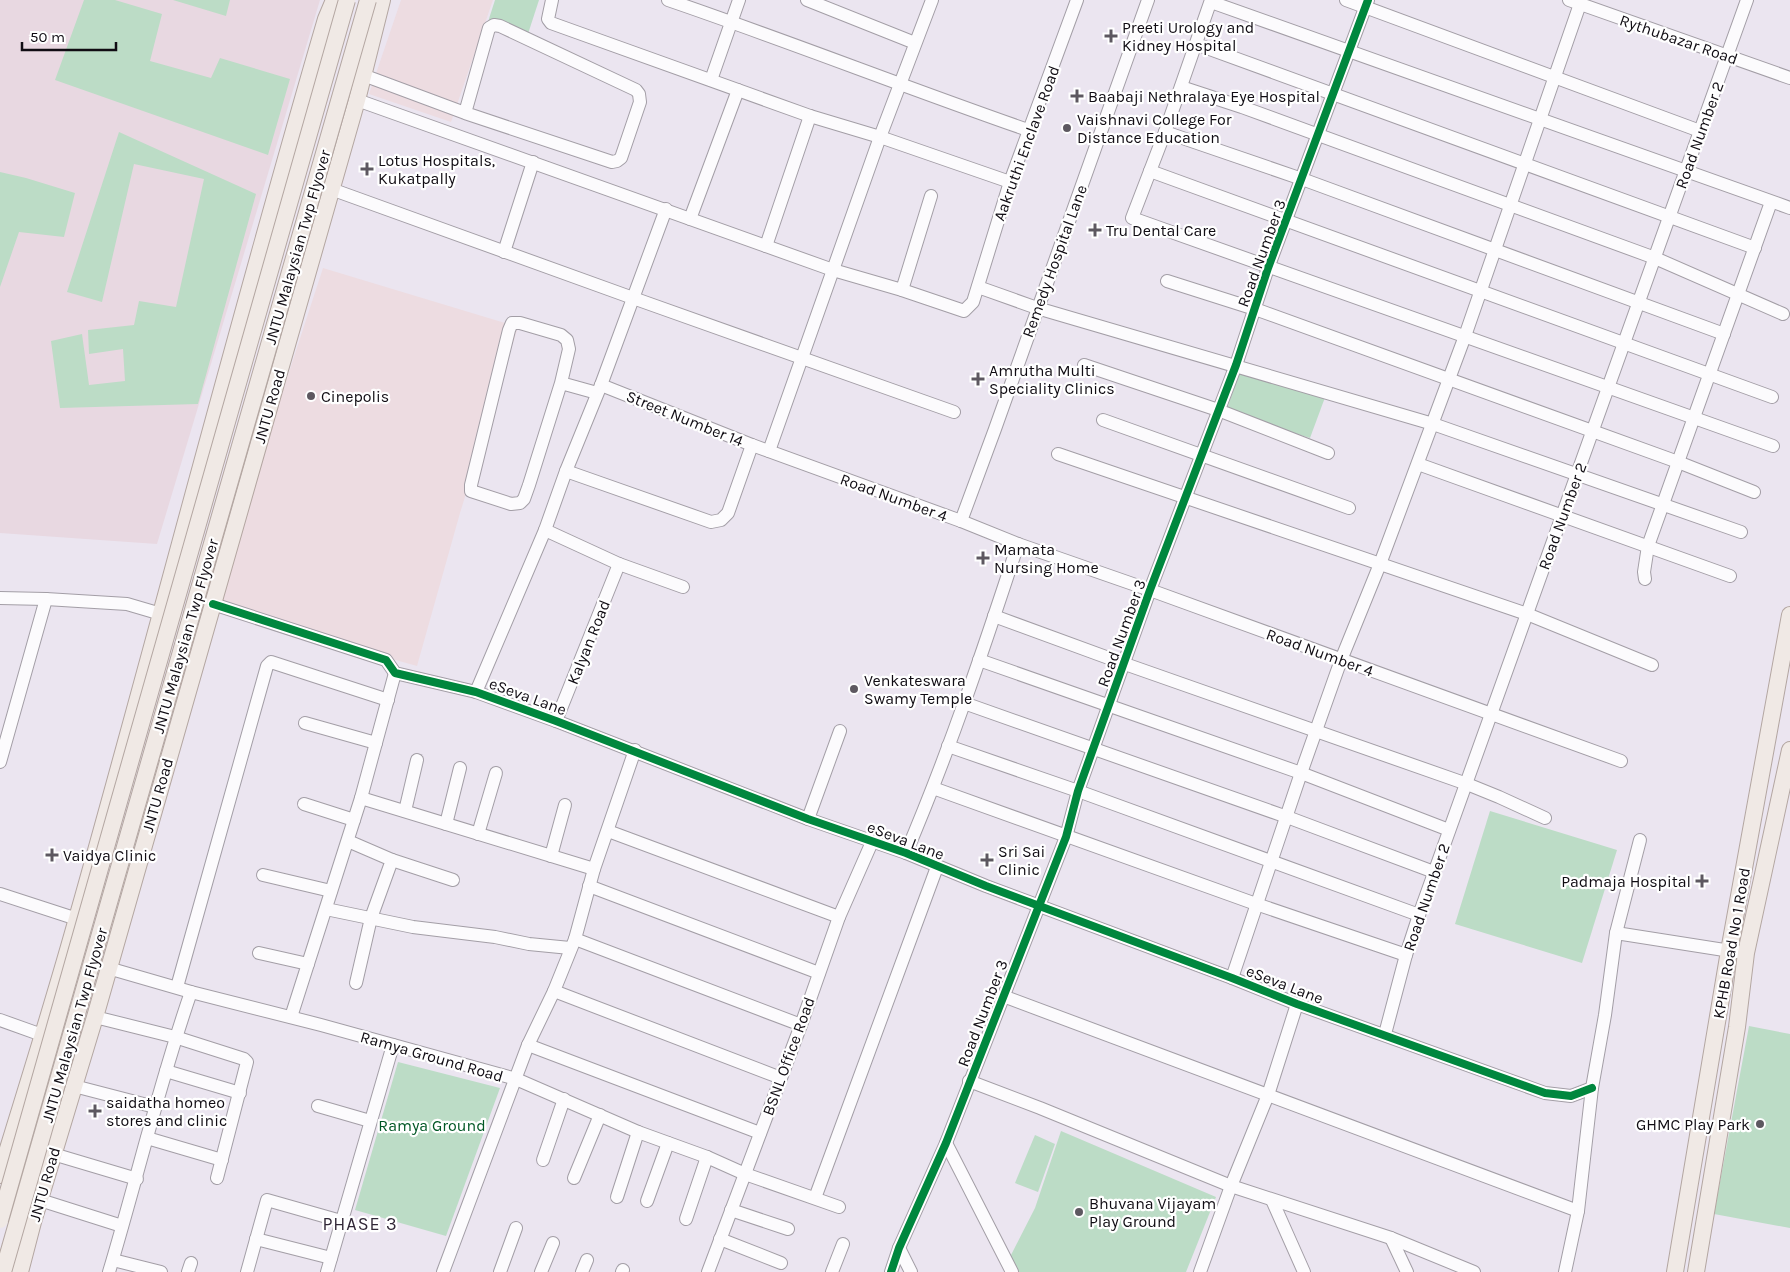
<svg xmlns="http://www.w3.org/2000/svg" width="1790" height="1272" viewBox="0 0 1790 1272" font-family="Karla,sans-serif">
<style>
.commercial{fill:#eddce1}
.education{fill:#e8d8e1}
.green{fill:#bcdcc6}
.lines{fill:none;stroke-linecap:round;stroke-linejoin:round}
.minor-casing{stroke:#a39ea6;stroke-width:14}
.major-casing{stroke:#b3a6a1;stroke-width:18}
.minor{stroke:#fcfbfd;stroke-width:12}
.major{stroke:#f0e9e5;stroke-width:16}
.major-bridge-casing{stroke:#b3a6a1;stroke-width:18;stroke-linecap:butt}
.major-bridge{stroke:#f0e9e5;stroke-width:16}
.cycleway-casing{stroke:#fff;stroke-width:11}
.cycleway{stroke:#00873e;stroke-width:8}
.poi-dot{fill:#5d5860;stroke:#fff;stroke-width:2}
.labels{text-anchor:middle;stroke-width:4.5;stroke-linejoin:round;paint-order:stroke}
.poi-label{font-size:16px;fill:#100c13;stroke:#fff;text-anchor:start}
.street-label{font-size:16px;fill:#100c13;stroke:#fff}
.park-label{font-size:16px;fill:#005725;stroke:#fff}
.neighbourhood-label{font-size:18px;letter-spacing:1px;fill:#312737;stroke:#fff}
</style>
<rect width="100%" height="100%" fill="#ebe5f0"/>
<g class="commercial">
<polygon points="401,0 493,0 451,122 369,94"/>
<polygon points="323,268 518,327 460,513 417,666 218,610 261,458"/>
</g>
<polygon class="education" points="0,0 320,0 157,544 0,533"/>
<g class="green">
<polygon points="84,0 115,0 162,14 150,61 211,78 220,58 290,79 268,155 55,80"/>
<polygon points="173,0 230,0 226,16"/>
<polygon points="495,0 539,0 526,40 487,25"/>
<polygon points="119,132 256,194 198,404 60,408 51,341 82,334 89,385 125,381 123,349 89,354 88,330 134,325 139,301 176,307 204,179 134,164 102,302 67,292"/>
<polygon points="0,172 26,178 75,193 64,237 19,232 0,287"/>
<polygon points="1242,364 1327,392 1310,438 1226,412"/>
<polygon points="1490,811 1617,850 1582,963 1455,924"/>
<polygon points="1749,1026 1790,1034 1790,1228 1714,1214"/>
<polygon points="398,1062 500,1088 446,1236 355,1210"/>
<polygon points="1061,1131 1216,1197 1186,1272 1017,1272 1010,1257 1035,1208"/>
<polygon points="1035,1135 1055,1144 1038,1192 1015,1183"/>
</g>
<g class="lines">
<g class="minor-casing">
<g id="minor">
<polyline points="552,0 548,19 551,23 810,116 880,137 1010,182"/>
<path d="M 668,0 C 788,41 907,88 1028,130"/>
<polyline points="807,0 915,43"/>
<polyline points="1211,0 1165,132 1132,218 1773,446"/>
<polyline points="1346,0 1700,131"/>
<polyline points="1569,0 1790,78"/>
<polyline points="1211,2 1790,208"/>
<polyline points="1196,44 1755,248"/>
<polyline points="363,75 465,113 612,162 617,161 621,158 640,102 639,94 636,90 500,26 494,25 489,28 465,113"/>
<polyline points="711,80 739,0"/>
<polyline points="1181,87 1242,107 1655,258 1783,314"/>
<polyline points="357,100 833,270 902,290 964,311 973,302 1010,182 1077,0"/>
<polyline points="1165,132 1302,179 1724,334"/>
<polyline points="1150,171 1772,397"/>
<polyline points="331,189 633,298 954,412"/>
<polyline points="690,219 738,90"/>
<polyline points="766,246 810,116"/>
<polyline points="504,252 533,162"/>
<polyline points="1167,281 1255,309 1678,462 1754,492"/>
<polyline points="978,287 1037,308 1433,424 1741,532"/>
<polyline points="902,290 931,196"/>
<polyline points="1084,365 1218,410 1328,453"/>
<polyline points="561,383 569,349 567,340 561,335 520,323 512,323 509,330 471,485 471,491 511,504 520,503 524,499 529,485 561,383 597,393"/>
<polyline points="601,385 752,445 961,521 1018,544 1150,590 1621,761"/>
<polyline points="1103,420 1349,508"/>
<polyline points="769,451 880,137 932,0"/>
<polyline points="1058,454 1527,614 1652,665"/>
<polyline points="1418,464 1730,576"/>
<polyline points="566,471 711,522 721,520 728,513 752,445"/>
<polyline points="961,521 995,429 1148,0"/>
<polyline points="545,530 619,564 683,587"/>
<polyline points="1645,579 1644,572 1648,546 1771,202"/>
<polyline points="0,598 46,599 127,604 161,614"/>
<polyline points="213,604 386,660 395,673 476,692 556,721 808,819 906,853 986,886 1232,978 1297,1004 1545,1093 1571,1096 1592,1088"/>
<polyline points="994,616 1125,664 1467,784 1499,797 1545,818"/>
<polyline points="979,660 1301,773 1449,830"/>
<polyline points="476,692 545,530 566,471 601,385 666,209"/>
<polyline points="964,703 1287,817 1434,872"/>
<polyline points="556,721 619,564"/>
<polyline points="305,723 376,743"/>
<polyline points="948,746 1078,791 1419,915"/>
<polyline points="0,762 46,599"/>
<polyline points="933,788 1256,904 1406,955"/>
<polyline points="361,798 594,869"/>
<polyline points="304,804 354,820"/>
<polyline points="405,811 417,760"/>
<polyline points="808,819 840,731"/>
<polyline points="446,824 460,768"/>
<polyline points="608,831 839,917"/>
<polyline points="478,834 496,773"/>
<polyline points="348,841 392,860 371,918 356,983"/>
<path d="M 906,853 C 949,752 984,648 1018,544"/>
<polyline points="551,856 565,805"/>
<polyline points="392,860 453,880"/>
<polyline points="263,875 331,891"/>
<polyline points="589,886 819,973"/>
<polyline points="0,894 77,919"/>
<polyline points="326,909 413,927 495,937 529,944 570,948"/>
<polyline points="1616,933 1640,840"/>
<polyline points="575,939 801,1025"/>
<polyline points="259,953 308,964"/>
<polyline points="108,968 191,992 321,1025 516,1079 638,1132 707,1157 745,1174 839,1207"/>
<polyline points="1232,978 1301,773 1341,660 1380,564 1465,336 1580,4"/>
<polyline points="177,987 267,666 271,662 388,700"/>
<polyline points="554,991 781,1078"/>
<polyline points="1003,996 1578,1211"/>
<polyline points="95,1017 175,1037 244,1059 247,1062 217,1178"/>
<polyline points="291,1017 361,798 395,673"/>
<polyline points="0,1020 42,1035"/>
<polyline points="1385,1034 1406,955 1419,915 1747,0"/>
<polyline points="528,1045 760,1133"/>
<polyline points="166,1071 240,1093"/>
<polyline points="969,1081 1040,1108 1231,1186 1391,1238 1474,1272"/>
<polyline points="74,1086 155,1107"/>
<polyline points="318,1106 370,1121"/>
<polyline points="147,1138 222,1160"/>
<polyline points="946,1143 1012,1272"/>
<polyline points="53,1154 137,1179"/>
<polyline points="543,1160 564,1099"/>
<polyline points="574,1178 600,1115"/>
<polyline points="617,1197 638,1132"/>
<polyline points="815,1198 937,867"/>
<polyline points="40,1200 122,1226"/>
<polyline points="1272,1200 1304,1272"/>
<polyline points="647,1201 668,1143"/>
<polyline points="731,1210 788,1229"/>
<polyline points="686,1219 707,1157"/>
<polyline points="1391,1238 1407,1272"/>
<polyline points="256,1239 331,1258"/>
<polyline points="720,1239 781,1263"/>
<polyline points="899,1248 911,1272"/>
<polyline points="113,1260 161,1272"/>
<path d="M 109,1272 C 137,1179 159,1084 191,992"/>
<polyline points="188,1272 191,1263"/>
<polyline points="247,1272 267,1200 341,1221"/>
<polyline points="327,1272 393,1045"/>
<polyline points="443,1272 528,1045 554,991 575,939 594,869 635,750"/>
<polyline points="500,1272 516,1228"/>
<polyline points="541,1272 553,1243"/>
<polyline points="582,1272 587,1260"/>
<polyline points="622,1272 623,1270"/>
<polyline points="708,1272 801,1025 839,917 872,842"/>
<polyline points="832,1272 843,1244"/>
<polyline points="891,1272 899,1248 946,1143 1066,837 1078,791 1150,590 1236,365 1268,268 1368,0"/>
<polyline points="1200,1272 1231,1186 1268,1095 1297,1004"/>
<polyline points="1565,1272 1578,1211 1592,1088 1605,1015 1616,933 1737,952"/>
</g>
</g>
<g class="major-casing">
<g id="major">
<path d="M 0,1175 C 26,1089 54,1002 78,915 C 162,617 239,316 326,19 L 334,0"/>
<polyline points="20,1272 33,1222 95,1017 357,100 382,0"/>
<polyline points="1675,1272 1729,951 1790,615"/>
<polyline points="1696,1272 1737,1027 1746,953 1790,750"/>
</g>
</g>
<use href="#minor" class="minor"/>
<use href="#major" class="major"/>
<g class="major-bridge-casing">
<g id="major-bridge">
<polyline points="0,1220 347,0"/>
<polyline points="3,1272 368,0"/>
</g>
</g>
<use href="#major-bridge" class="major-bridge"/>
<g class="cycleway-casing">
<g id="cycleway">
<polyline points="213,604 386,660 395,673 476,692 556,721 808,819 906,853 986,886 1232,978 1297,1004 1545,1093 1571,1096 1592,1088"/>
<polyline points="891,1272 899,1248 946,1143 1066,837 1078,791 1150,590 1236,365 1268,268 1368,0"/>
</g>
</g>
<use href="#cycleway" class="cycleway"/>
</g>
<g class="poi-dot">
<path d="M1108.5 28.5h5v5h5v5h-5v5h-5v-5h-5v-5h5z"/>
<path d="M1074.5 88.5h5v5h5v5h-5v5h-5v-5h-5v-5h5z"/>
<circle cx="1067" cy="128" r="5"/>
<path d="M364.5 161.5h5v5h5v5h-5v5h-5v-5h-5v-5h5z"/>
<path d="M1092.5 222.5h5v5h5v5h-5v5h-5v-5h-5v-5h5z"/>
<path d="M975.5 371.5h5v5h5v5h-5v5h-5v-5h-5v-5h5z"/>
<circle cx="311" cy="396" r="5"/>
<path d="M980.5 550.5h5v5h5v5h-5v5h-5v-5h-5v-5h5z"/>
<circle cx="854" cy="689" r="5"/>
<path d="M49.5 847.5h5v5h5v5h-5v5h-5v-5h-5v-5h5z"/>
<path d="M984.5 852.5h5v5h5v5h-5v5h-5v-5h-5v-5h5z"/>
<path d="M1699.5 873.5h5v5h5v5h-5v5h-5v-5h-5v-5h5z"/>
<path d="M92.5 1103.5h5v5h5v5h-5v5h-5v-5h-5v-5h5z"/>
<circle cx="1760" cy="1124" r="5"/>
<circle cx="1079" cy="1212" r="5"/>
</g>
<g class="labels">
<g class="poi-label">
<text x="1122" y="33">Preeti Urology and<tspan x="1122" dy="18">Kidney Hospital</tspan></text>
<text x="1088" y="102">Baabaji Nethralaya Eye Hospital</text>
<text x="1077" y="125">Vaishnavi College For<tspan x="1077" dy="18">Distance Education</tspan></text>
<text x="378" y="166">Lotus Hospitals,<tspan x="378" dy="18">Kukatpally</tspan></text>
<text x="1106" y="236">Tru Dental Care</text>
<text x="989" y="376">Amrutha Multi<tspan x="989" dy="18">Speciality Clinics</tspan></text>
<text x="321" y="402">Cinepolis</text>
<text x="994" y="555">Mamata<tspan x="994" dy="18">Nursing Home</tspan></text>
<text x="864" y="686">Venkateswara<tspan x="864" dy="18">Swamy Temple</tspan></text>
<text x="998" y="857">Sri Sai<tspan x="998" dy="18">Clinic</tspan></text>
<text x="63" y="861">Vaidya Clinic</text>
<text x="1691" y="887" text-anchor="end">Padmaja Hospital</text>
<text x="106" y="1108">saidatha homeo<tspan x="106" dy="18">stores and clinic</tspan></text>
<text x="1750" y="1130" text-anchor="end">GHMC Play Park</text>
<text x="1089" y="1209">Bhuvana Vijayam<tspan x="1089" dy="18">Play Ground</tspan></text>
</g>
<g class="street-label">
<text transform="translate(1679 39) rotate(19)" y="6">Rythubazar Road</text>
<text transform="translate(1699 135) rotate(-70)" y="6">Road Number 2</text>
<text transform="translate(1026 143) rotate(-70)" y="6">Aakruthi Enclave Road</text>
<text transform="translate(297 247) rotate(-74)" y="6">JNTU Malaysian Twp Flyover</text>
<text transform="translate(1261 253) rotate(-70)" y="6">Road Number 3</text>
<text transform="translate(1054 261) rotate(-70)" y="6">Remedy Hospital Lane</text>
<text transform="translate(269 406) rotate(-74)" y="6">JNTU Road</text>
<text transform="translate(685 418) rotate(22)" y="6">Street Number 14</text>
<text transform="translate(894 497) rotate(20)" y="6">Road Number 4</text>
<text transform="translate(1562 516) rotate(-70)" y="6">Road Number 2</text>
<text transform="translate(1121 633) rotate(-70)" y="6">Road Number 3</text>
<text transform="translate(185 636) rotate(-74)" y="6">JNTU Malaysian Twp Flyover</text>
<text transform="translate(588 642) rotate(-68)" y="6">Kalyan Road</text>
<text transform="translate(1320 652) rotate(20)" y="6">Road Number 4</text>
<text transform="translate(528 696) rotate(20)" y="6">eSeva Lane</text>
<text transform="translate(157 795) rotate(-74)" y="6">JNTU Road</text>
<text transform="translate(906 840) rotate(21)" y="6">eSeva Lane</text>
<text transform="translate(1426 897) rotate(-71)" y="6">Road Number 2</text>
<text transform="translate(1731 943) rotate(-80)" y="6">KPHB Road No 1 Road</text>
<text transform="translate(1285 984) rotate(21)" y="6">eSeva Lane</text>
<text transform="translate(982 1013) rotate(-69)" y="6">Road Number 3</text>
<text transform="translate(74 1025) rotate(-74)" y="6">JNTU Malaysian Twp Flyover</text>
<text transform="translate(432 1056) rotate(16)" y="6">Ramya Ground Road</text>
<text transform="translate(788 1056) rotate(-70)" y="6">BSNL Office Road</text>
<text transform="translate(44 1184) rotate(-74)" y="6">JNTU Road</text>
</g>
<g class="park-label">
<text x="432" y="1131">Ramya Ground</text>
</g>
<g class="neighbourhood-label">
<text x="360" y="1230">PHASE 3</text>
</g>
</g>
<path d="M22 42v8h94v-8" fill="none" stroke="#100c13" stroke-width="2.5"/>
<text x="30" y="42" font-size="15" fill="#100c13" stroke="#ffffff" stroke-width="4" paint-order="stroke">50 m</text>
</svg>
